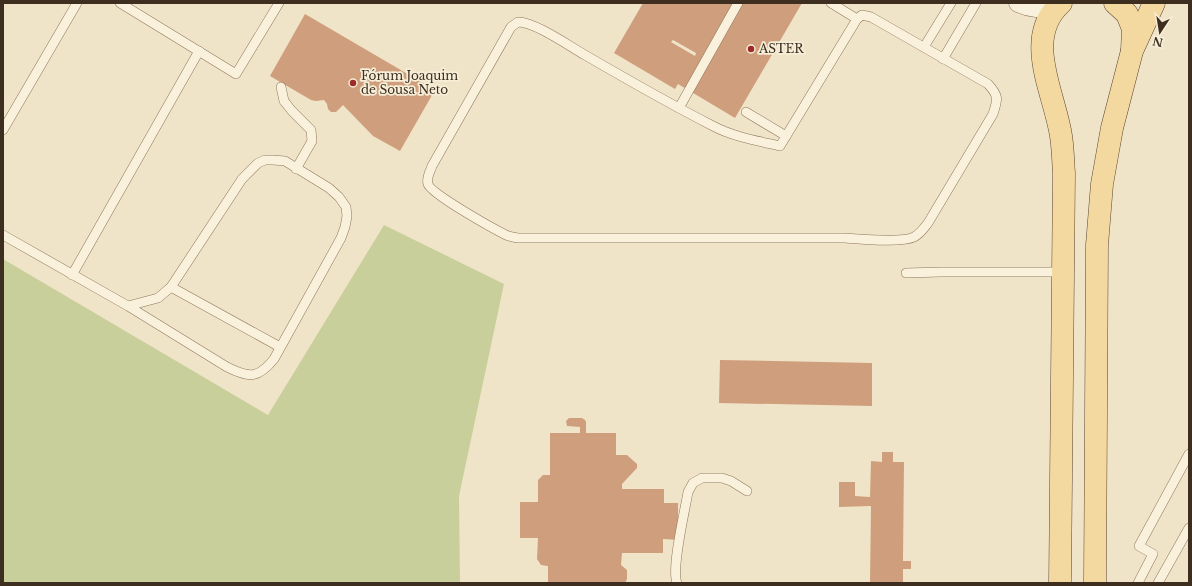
<svg xmlns="http://www.w3.org/2000/svg" width="1192" height="586" viewBox="0 0 1192 586" font-family="'Libre Baskerville',serif">
<style>
.green{fill:#c9cf9b}
.building{fill:#cf9f7d;fill-rule:evenodd}
.lines{fill:none;stroke-linecap:round;stroke-linejoin:round}
.lane-casing{stroke:#8d765c;stroke-width:10}
.street-casing{stroke:#8d765c;stroke-width:19}
.primary-casing{stroke:#5b4430;stroke-width:23}
.lane{stroke:#faf1dc;stroke-width:9}
.street{stroke:#faf1dc;stroke-width:18}
.primary{stroke:#f3d9a0;stroke-width:22}
.poi-dot{fill:#9e2a2b;stroke:#f7eed8;stroke-width:1.5}
.labels{text-anchor:middle;stroke-width:3.5;stroke-linejoin:round;paint-order:stroke}
.poi-label{font-size:12px;fill:#3d2e20;stroke:#f7eed8;text-anchor:start}
</style>
<rect width="100%" height="100%" fill="#f0e4c8"/>
<polygon class="green" points="384,225 504,284 459,496 460,583 3,583 3,259 268,415"/>
<g class="building">
<path d="M 643,3 L 802,3 L 735,118 L 678,84 L 675,89 L 614,53 ZM 673,40 L 696,53 L 695,56 L 671,42 Z"/>
<polygon points="305,14 435,90 400,151 373,136 343,105 336,112 331,112 328,109 327,104 324,100 316,101 311,100 270,76"/>
<polygon points="720,360 872,363 872,406 719,403"/>
<polygon points="569,418 582,418 585,420 586,422 586,433 616,433 616,455 627,455 637,464 637,468 622,484 622,489 664,489 664,503 678,503 678,540 663,539 663,553 622,553 621,565 627,570 627,579 625,583 548,583 548,566 541,565 537,559 538,538 520,538 520,502 538,502 538,480 543,475 550,475 550,433 580,433 580,427 567,426 566,421"/>
<polygon points="882,452 893,452 893,462 904,462 903,561 911,561 911,569 903,569 903,583 870,583 871,506 839,507 839,482 855,482 855,496 870,497 871,461 882,462"/>
</g>
<g class="lines">
<g class="lane-casing">
<g id="lane">
<polyline points="120,3 236,74 279,3"/>
<polyline points="831,3 857,19"/>
<path d="M 862,15 L 871,17 L 988,84 C 999,96 998,99 993,114 L 928,223 C 924,228 920,234 914,237 C 902,243 860,239 845,238 L 518,238 C 514,237 510,237 506,235 C 494,229 431,194 428,184 C 426,178 430,172 432,166 L 511,27 L 518,22 C 535,22 569,46 585,55 C 628,80 670,104 713,126 C 734,137 758,141 780,146 L 857,19 Z"/>
<polyline points="924,47 951,3"/>
<polyline points="943,59 976,3"/>
<polyline points="281,87 284,101 292,111 311,130 312,141 296,169"/>
<polyline points="679,108 738,3"/>
<polyline points="746,112 786,136"/>
<polyline points="3,130 77,3"/>
<path d="M 3,235 L 128,306 L 227,367 C 249,378 258,379 274,359 L 341,238 L 345,227 L 347,216 L 346,207 L 339,197 L 329,188 L 285,161 L 273,160 L 265,160 L 258,163 L 242,179 L 171,287 L 158,298 L 128,306"/>
<polyline points="906,273 941,272 1063,272"/>
<polyline points="72,275 199,51"/>
<polyline points="171,287 280,347"/>
<path d="M 677,583 C 671,568 685,511 688,492 L 693,483 L 702,478 L 722,478 L 731,481 L 747,491"/>
<polyline points="1138,583 1153,554 1139,546 1189,454"/>
<polyline points="1158,583 1189,528"/>
</g>
</g>
<g class="street-casing">
<path id="street" d="M 1018,3 C 1030,9 1042,9 1055,8"/>
</g>
<g class="primary-casing">
<g id="primary">
<polyline points="1115,3 1127,14 1133,29 1132,50"/>
<path d="M 1060,583 L 1064,173 C 1063,161 1063,148 1061,136 C 1055,94 1022,38 1061,3"/>
<polyline points="1095,583 1097,245 1102,184 1112,128 1132,51 1154,3"/>
</g>
</g>
<use href="#lane" class="lane"/>
<use href="#street" class="street"/>
<use href="#primary" class="primary"/>
</g>
<g class="poi-dot">
<circle cx="751" cy="49" r="4"/>
<circle cx="353" cy="83" r="4"/>
</g>
<g class="labels">
<g class="poi-label">
<text x="759" y="53">ASTER</text>
<text x="361" y="80">Fórum Joaquim<tspan x="361" dy="14">de Sousa Neto</tspan></text>
</g>
</g>
<rect width="1192" height="586" fill="none" stroke="#3d2e20" stroke-width="8"/>
<g transform="translate(1160 32) rotate(192)" stroke="#f7eed8" stroke-width="3" paint-order="stroke">
<path d="M0-3L7 15L0 10L-7 15Z" fill="#3d2e20"/>
<text y="-6" font-size="11" font-weight="bold" text-anchor="middle" fill="#3d2e20">N</text>
</g>
</svg>
